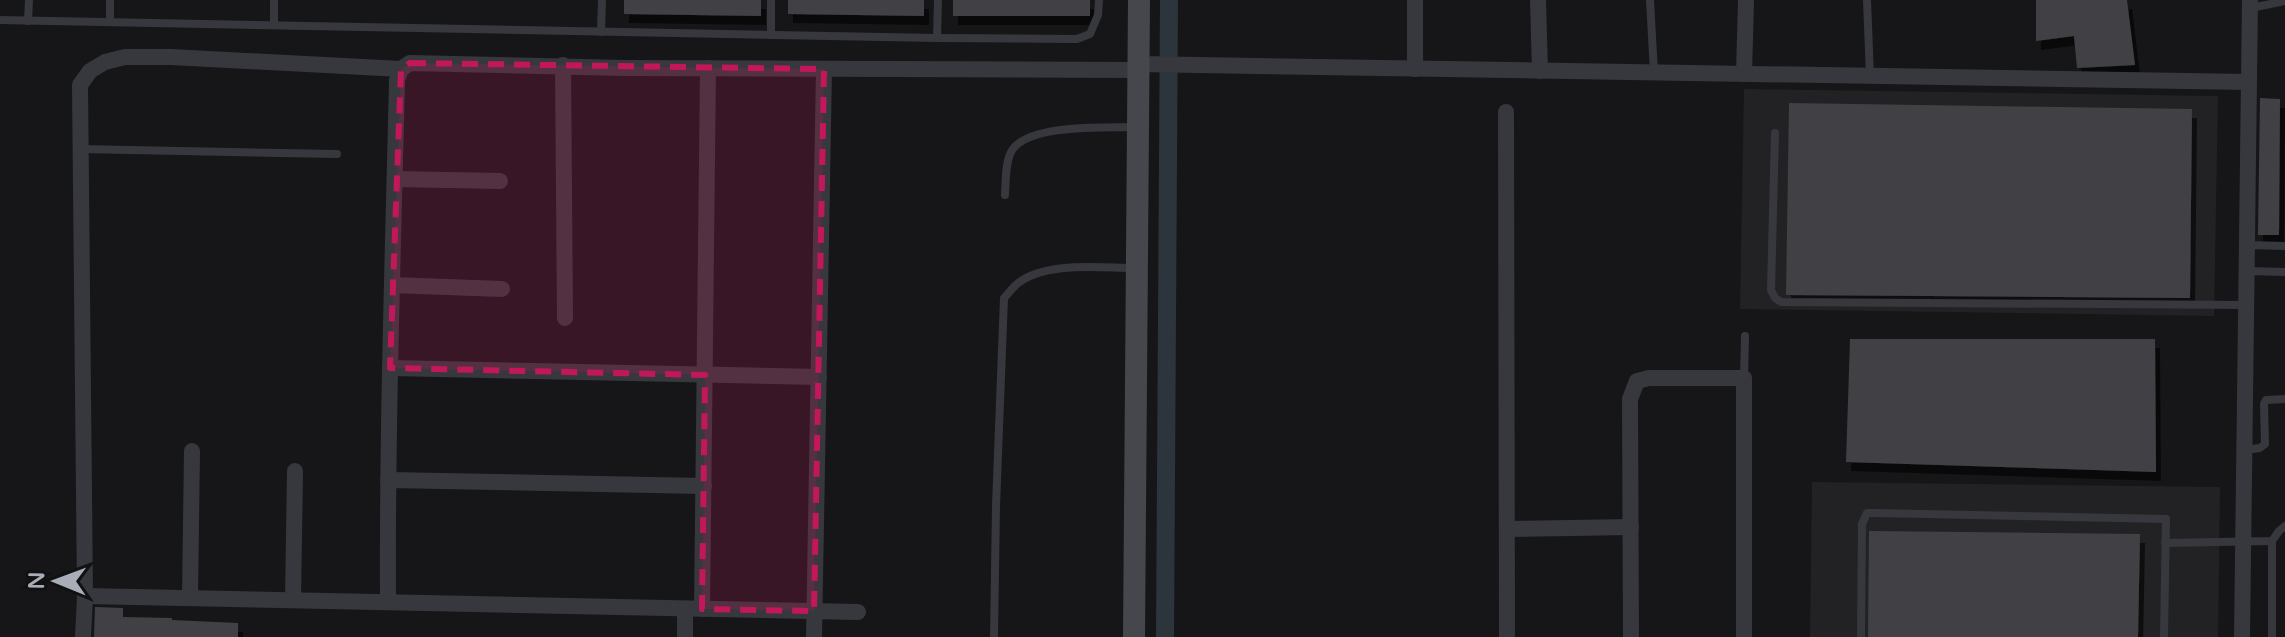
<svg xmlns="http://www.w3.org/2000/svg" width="2285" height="637" viewBox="0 0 2285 637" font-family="'Varela Round',sans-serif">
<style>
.built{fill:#222225}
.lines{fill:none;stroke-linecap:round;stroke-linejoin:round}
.canal{stroke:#2c353c;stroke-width:18}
.building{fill:#404145;filter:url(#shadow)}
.lane{stroke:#37383d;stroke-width:8}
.street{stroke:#37383d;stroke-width:16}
.secondary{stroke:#45474d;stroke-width:22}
.marked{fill:#c2185b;fill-opacity:0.2;stroke:#c2185b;stroke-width:6;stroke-dasharray:16 10;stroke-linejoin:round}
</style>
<defs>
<filter id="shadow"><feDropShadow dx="5" dy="9" stdDeviation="0" flood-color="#0009"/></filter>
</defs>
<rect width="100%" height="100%" fill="#161618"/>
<g class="built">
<polygon points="1744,89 2218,96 2214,316 1740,309"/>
<polygon points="1812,482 2220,487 2218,637 1810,637"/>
</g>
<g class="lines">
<polyline class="canal" points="1165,637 1169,0"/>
</g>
<g class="building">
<polygon points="624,0 761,0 761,16 624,14"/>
<polygon points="788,0 924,0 924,16 788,14"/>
<rect x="953" y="0" width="137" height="16"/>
<polygon points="2036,0 2127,0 2135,65 2077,68 2074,36 2036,41"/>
<polygon points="2260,98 2280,99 2279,235 2258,235"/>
<polygon points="1789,103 2192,109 2190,298 1786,295"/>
<polygon points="1850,339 2155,339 2156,472 1846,462"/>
<polygon points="1869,531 2140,534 2138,637 1868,637"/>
<polygon points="95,607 123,608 123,617 172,618 172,620 238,623 238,637 94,637"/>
</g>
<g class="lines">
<g class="lane">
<polyline points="1650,0 1654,73"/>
<polyline points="1867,0 1870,76"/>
<polyline points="2251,8 2285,1"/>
<polyline points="0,20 937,38 1077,39 1090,34 1098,15 1099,0"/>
<polyline points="28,21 29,0"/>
<polyline points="110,22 110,0"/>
<polyline points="274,25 274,0"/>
<polyline points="601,32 602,0"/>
<polyline points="771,35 771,0"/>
<polyline points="937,38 938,0"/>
<polyline points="1775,133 1771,290 1775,298 1781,302 2246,305"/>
<polyline points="80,149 337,154"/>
<path d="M 1005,195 C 1006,182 1005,164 1011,152 C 1026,123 1109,128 1137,127"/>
<polyline points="2247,245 2285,246"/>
<polyline points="2247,271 2285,272"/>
<polyline points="1744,377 1745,336"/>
<polyline points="2245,450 2260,448 2265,444 2264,404 2266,400 2285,399"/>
<polyline points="2165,543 2272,541 2279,531 2285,526"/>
<path d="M 994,637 L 996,506 L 1004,298 C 1008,294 1012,288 1017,284 C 1045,261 1100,268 1134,268"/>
<polyline points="1861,637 1862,524 1867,513 1875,513 2166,519 2164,637"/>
<polyline points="2272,637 2272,541"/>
</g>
<g class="street">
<polyline points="1415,0 1415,69"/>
<polyline points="1538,0 1540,71"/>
<polyline points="1138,64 2249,82"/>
<polyline points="563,65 565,318"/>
<polyline points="1744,74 1746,0"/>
<polyline points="1506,112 1507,637"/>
<polyline points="395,179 500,181"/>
<polyline points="392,285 502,289"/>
<polyline points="390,368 819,377"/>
<polyline points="388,480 704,486"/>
<polyline points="1508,529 1631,527"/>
<polyline points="85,596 858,612"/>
<polyline points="190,598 192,451"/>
<polyline points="293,600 295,471"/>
<path d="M 388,602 C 387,428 393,254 397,80 L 401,69 L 410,63 L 625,68 L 1138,70"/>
<polyline points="702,609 708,68"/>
<polyline points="83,637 85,596 80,85 90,71 105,62 125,57 171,57 401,69"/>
<polyline points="685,637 685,609"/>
<polyline points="814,637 824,69"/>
<polyline points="1631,637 1630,399 1637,381 1649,378 1744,378 1744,637"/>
<polyline points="2242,637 2250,0"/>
</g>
<polyline class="secondary" points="1134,637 1139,0"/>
</g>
<path class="marked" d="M 410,63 L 824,69 L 814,611 L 702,609 L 705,375 L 390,368 L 401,69 Z"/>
<g transform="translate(56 581) rotate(271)" stroke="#111113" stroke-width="6" paint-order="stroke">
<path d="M0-6L14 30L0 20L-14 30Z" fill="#a8adb8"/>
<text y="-12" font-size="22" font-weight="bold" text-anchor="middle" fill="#a8adb8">N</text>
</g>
</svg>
